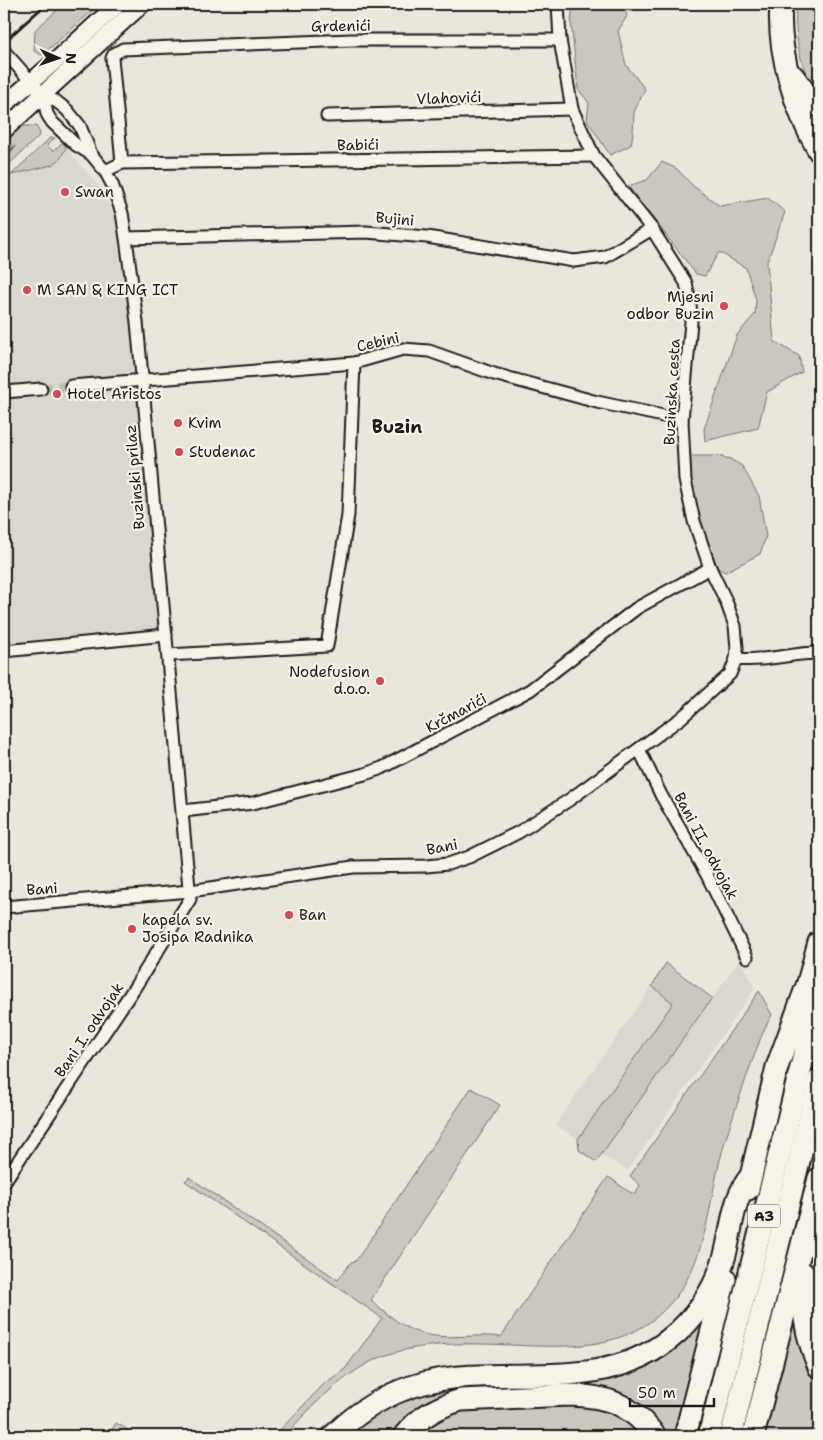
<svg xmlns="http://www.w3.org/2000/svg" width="823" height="1440" viewBox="0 0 823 1440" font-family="'Shantell Sans',sans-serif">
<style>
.built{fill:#dad7ce}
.green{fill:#ccc8c0;stroke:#74726e}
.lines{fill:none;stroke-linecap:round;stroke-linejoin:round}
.stream{stroke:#6d6c68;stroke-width:3}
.street-tunnel{stroke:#c1beb6;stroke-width:11;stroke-dasharray:11 5.5;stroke-linecap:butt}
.street-casing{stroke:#1c1c1c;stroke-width:15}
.secondary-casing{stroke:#1c1c1c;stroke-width:20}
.highway-casing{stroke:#1c1c1c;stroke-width:25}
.street{stroke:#f7f3e8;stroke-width:11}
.secondary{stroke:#f7f3e8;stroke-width:16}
.highway{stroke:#f7f3e8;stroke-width:21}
.rail{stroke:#1c1c1c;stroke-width:3}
.poi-dot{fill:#d1495b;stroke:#f7f3e8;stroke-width:2}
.labels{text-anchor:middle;stroke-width:4.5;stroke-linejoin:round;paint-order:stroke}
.shield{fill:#f7f3e8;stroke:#5e5c59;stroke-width:1}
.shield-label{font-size:14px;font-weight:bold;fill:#1c1c1c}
.street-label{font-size:15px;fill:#1c1c1c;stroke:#f7f3e8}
.poi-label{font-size:15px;fill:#1c1c1c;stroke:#f7f3e8;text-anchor:start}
.quarter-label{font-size:18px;font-weight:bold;fill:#1c1c1c;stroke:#f7f3e8}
</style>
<rect width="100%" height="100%" fill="#eae6dc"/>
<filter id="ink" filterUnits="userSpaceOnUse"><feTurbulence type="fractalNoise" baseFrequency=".02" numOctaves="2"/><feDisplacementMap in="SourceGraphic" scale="10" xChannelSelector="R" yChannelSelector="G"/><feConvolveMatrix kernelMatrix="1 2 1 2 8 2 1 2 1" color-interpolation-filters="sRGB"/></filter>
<g filter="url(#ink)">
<g class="built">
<polygon points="66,148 97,184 109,204 116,222 123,256 163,644 4,656 4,181 11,175 52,165 60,159"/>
<polygon points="740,959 755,988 628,1170 601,1155"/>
<polygon points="652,986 674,1002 578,1139 555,1125"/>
</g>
<g class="green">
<polygon points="64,4 100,4 42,55 34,51 35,30"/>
<polygon points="573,4 624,4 627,16 618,31 626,65 645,89 634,112 633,133 631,145 610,155 587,120 589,103 578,89 571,22"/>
<path d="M 796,4 L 819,4 L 819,97 C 800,71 794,36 796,4 Z"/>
<polygon points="21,126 36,126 40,133 39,136 4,169 4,141"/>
<polygon points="50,138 55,138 47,145 53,151 63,142 66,148 60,159 52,165 11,175"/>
<polygon points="662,162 677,169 693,186 720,206 768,198 785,212 767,262 774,341 799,356 802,372 767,392 758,428 705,441 704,429 737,335 755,314 756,300 746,268 719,252 705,276 696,274 628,186 647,180"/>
<polygon points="690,456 718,456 730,459 742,466 759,496 766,536 760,554 725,572 719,569 716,564 699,519 691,493 689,460"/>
<polygon points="666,963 712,998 596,1162 579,1150 578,1139 673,1003 652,986"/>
<path d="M 759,991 L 772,1015 C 762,1031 757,1049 750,1067 C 739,1099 727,1131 719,1164 C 708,1211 705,1260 674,1299 C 625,1360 550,1345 481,1344 C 448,1343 415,1345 384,1356 C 348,1369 309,1408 285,1436 L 274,1436 L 325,1383 L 345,1369 L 382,1318 L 185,1181 L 189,1177 L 338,1280 L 351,1262 L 356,1261 L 471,1088 L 500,1105 L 371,1300 C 385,1312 402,1328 420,1333 C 445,1341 475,1333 501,1337 L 608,1177 C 618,1182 625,1192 636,1194 L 640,1185 L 630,1176 Z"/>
<polygon points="819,1248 819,1349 810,1297 814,1268"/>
<polygon points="713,1300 678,1436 661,1436 625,1400 463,1394 397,1436 344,1436 358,1422 429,1388 609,1375"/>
<polygon points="796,1302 808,1359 819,1380 819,1436 762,1436"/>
<polygon points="477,1405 604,1405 647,1436 412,1436 426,1421"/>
<polygon points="116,1423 139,1436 129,1436 120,1430 116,1436 108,1436"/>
</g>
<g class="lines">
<polyline class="stream" points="4,157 14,147"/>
<polyline class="street-tunnel" points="41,389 71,386"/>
<g class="street-casing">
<g id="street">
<polyline points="4,51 43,95 57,102 67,110 80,126 91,154"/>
<polyline points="327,116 572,109"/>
<polyline points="122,163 594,156"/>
<polyline points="105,171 122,163 112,58 114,54 123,49 352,40 560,40"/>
<polyline points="126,238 366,232 427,237 574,261 605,257 652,229"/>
<polyline points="71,386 354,363 403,349 429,351 494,374 597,402 682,420"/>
<polyline points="4,392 41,389"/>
<polyline points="4,651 166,635"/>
<polyline points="168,655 327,646 348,515 354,363"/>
<path d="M 736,659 C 766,662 790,653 819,653"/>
<polyline points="639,749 661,795 707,875 747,957"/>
<polyline points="183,811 253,803 365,774 382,768 530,690 637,608 710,568"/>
<polyline points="4,907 190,891 353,867 426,866 448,864 469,857 519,832 569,800 681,718 730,674 736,659 737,648 735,626 726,601 710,568 694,521 685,480 682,420 691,322 690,302 686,283 652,229 594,156 572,109 560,40 558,4"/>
<polyline points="4,1182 135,987 190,899 137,322 126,238 122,213 112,184 105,171 91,154 76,145 52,122 47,114 43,95"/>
</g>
</g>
<g class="secondary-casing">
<g id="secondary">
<polyline points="4,105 59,58 118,4"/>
<polyline points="4,130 142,4"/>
</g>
</g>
<g class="highway-casing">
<g id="highway">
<path d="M 781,4 C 777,51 795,110 819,151"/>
<polyline points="793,76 804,91 819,106"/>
<polyline points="748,1189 777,1067 808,983 819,942"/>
<path d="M 803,1273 C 802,1309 805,1334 819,1367"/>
<path d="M 333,1436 C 358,1411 389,1392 424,1383 C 503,1363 597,1395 667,1341 C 695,1320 716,1288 725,1255 C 732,1229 733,1196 751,1176"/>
<path d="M 404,1436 C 419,1417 437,1407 461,1400 L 568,1395 C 608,1396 631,1404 655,1436"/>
<polyline points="685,1436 725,1279"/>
<polyline points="709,1436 819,995"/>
<polyline points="731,1436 819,1080"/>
<polyline points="753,1436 819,1178"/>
</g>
</g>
<use href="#street" class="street"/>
<use href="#secondary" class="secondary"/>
<use href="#highway" class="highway"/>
<polyline class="rail" points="4,42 46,4"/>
</g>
</g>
<g class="poi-dot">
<circle cx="65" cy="192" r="5"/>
<circle cx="27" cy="290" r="5"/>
<circle cx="724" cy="306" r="5"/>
<circle cx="57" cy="394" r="5"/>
<circle cx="178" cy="423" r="5"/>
<circle cx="179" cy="452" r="5"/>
<circle cx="380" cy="681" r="5"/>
<circle cx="289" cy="915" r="5"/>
<circle cx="132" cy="929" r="5"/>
</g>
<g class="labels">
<rect class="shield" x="748" y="1204.5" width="32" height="23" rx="4"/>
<g class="shield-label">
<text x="764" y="1221">A3</text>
</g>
<g class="street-label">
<text transform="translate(341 26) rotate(-1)" y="5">Grdenići</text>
<text transform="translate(449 98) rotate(-2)" y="5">Vlahovići</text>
<text transform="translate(358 145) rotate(-1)" y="5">Babići</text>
<text transform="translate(395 219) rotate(5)" y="5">Bujini</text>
<text transform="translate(378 342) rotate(-13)" y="5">Cebini</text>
<text transform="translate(672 392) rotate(-87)" y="5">Buzinska cesta</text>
<text transform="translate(135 477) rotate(-95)" y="5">Buzinski prilaz</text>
<text transform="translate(456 713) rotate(-28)" y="5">Krčmarići</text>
<text transform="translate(706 846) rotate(62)" y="5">Bani II. odvojak</text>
<text transform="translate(442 847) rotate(-11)" y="5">Bani</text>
<text transform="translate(42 889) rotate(-4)" y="5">Bani</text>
<text transform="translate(89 1030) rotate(-56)" y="5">Bani I. odvojak</text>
</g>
<g class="poi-label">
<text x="75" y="197">Swan</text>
<text x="37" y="295">M SAN &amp; KING ICT</text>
<text x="714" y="302" text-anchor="end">Mjesni<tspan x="714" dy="17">odbor Buzin</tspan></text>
<text x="67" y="399">Hotel Aristos</text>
<text x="188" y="428">Kvim</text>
<text x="189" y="457">Studenac</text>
<text x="370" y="677" text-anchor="end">Nodefusion<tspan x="370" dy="17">d.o.o.</tspan></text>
<text x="299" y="920">Ban</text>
<text x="142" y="925">kapela sv.<tspan x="142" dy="17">Josipa Radnika</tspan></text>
</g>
<g class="quarter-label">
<text x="397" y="433">Buzin</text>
</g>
</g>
<rect width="823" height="1440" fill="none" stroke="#f7f3e8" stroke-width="20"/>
<rect x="10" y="10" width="803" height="1420" fill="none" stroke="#1c1c1c" stroke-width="2" filter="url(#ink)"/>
<g transform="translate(58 58) rotate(92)" stroke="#f7f3e8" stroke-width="4" paint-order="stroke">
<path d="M0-4L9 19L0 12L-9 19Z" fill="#1c1c1c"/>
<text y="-8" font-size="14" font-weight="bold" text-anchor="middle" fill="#1c1c1c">N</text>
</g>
<path d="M630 1398v8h84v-8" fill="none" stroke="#1c1c1c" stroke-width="2.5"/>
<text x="638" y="1398" font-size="15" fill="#1c1c1c" stroke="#f7f3e8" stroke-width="4" paint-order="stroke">50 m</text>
</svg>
